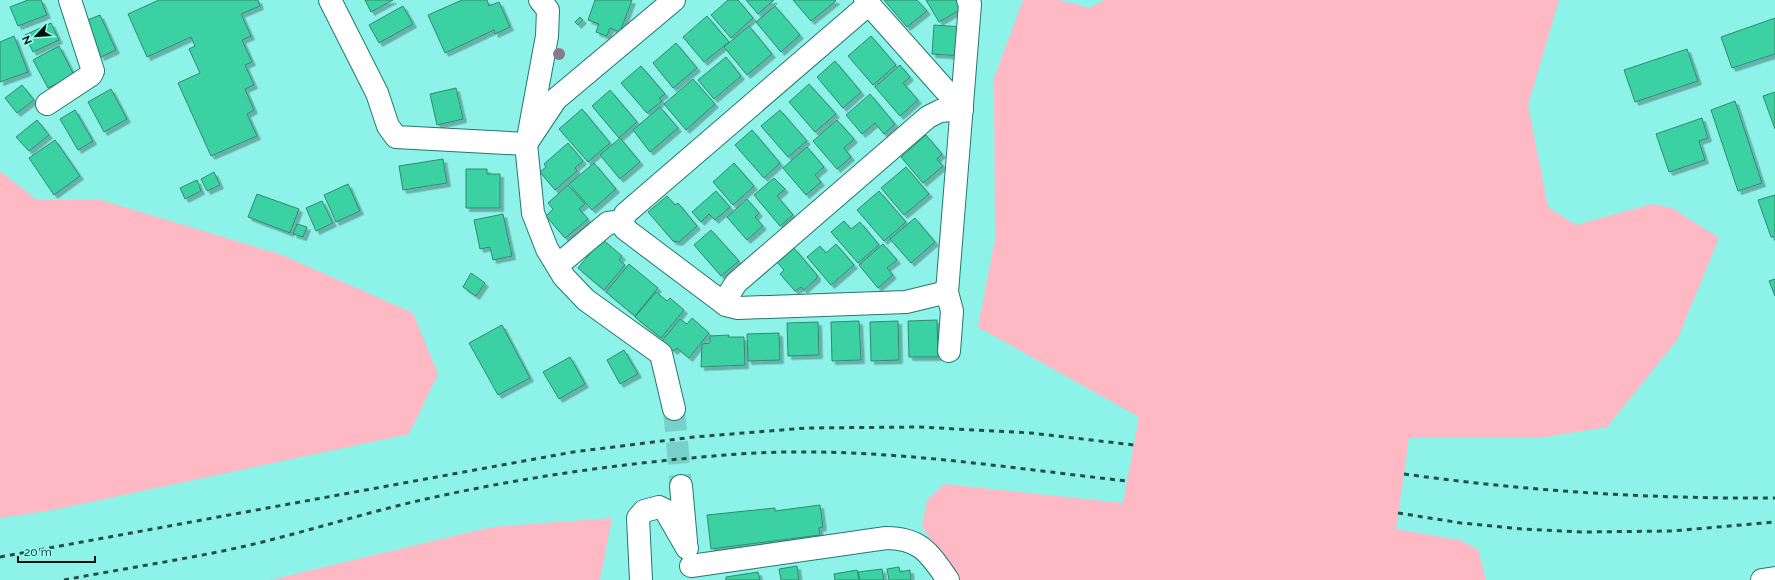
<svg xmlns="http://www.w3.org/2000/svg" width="1775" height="580" viewBox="0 0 1775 580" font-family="Raleway,sans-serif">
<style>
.green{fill:#ffb9c5}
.building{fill:#3ad1a3;stroke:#328a6d;filter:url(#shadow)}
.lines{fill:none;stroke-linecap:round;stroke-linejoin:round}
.minor-tunnel{stroke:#78d1c8;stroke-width:22;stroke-dasharray:22 11;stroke-linecap:butt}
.minor-casing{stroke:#267670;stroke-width:24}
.minor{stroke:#fff;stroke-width:22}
.rail{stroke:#264f4b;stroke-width:3;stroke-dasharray:5 5;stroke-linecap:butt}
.tree{fill:#877d89}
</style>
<defs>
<filter id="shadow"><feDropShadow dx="3.5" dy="3.5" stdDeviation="0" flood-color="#0004"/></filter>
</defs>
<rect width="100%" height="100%" fill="#8df2e8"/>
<g class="green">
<polygon points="1023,0 1059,0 1090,8 1104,0 1559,0 1528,105 1548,207 1576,225 1652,204 1672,208 1719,238 1677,340 1607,427 1539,438 1409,438 1396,529 1459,540 1478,549 1486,580 960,580 922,527 927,500 944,484 1123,503 1139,417 978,327 995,239 994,78"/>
<polygon points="0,171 37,200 101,200 282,255 413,313 438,374 409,434 53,510 0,518"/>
<polygon points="612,518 600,580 270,580 492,527"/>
</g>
<g class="building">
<polygon points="28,0 41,0 47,15 18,26 10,7"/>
<polygon points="159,0 258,0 260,6 241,14 251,36 242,40 252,62 245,65 254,85 245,89 254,110 247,114 257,136 211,156 178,83 200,73 189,49 195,46 191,37 147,57 128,14"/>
<polygon points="365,0 393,0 371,12"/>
<polygon points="462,0 487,0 489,6 499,2 510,27 495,34 494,30 445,53 428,15"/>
<polygon points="595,0 632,0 620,32 610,28 607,36 596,32 599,24 588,20"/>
<polygon points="728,0 738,0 753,18 731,38 711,15"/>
<polygon points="746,0 774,0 758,14"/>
<polygon points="793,0 835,0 836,1 811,21"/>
<polygon points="884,0 917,0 927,11 907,27"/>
<polygon points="926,0 959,0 963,8 939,22"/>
<polygon points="403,6 413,24 379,43 369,25"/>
<polygon points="775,6 800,35 781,52 756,22"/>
<polygon points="100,15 116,50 101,57 85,21"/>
<polygon points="707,16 729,42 704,62 683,37"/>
<polygon points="580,17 583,20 578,25 575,22"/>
<polygon points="1775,18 1775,54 1732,68 1721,37"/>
<polygon points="51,23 59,40 33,52 25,35"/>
<polygon points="934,25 964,27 962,56 932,54"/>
<polygon points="749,26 772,54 747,75 724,47"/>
<polygon points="14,36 28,72 0,82 0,42"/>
<polygon points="871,36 896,65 873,85 848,56"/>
<polygon points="676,43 697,68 673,88 653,63"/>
<polygon points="59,46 74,75 48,88 33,60"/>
<polygon points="1687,49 1698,81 1635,102 1624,70"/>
<polygon points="726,57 741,76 714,99 698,80"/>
<polygon points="835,61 861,92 843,108 817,77"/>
<polygon points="900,65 910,77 903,83 918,100 900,116 875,87"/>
<polygon points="641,66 665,94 659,98 662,101 647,113 621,83"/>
<polygon points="693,79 715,104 686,130 664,104"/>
<polygon points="809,84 836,114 815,132 789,102"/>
<polygon points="22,85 34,100 17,113 5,98"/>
<polygon points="456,88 463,119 437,125 430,94"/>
<polygon points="111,89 127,119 104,132 88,102"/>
<polygon points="610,90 637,122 619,138 592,106"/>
<polygon points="1775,92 1775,129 1763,96"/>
<polygon points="870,94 895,124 884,134 875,123 862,134 846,115"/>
<polygon points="1735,101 1762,183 1738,191 1711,110"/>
<polygon points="660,107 678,128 650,152 633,130"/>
<polygon points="582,109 610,143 588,162 559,129"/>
<polygon points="75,110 93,141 78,150 60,119"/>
<polygon points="780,110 807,141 788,157 761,126"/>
<polygon points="1702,118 1708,138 1699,141 1705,160 1669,172 1656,134"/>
<polygon points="37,120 49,135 29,151 16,137"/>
<polygon points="837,120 854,139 844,148 851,157 837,169 813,141"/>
<polygon points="752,130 780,163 764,178 735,145"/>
<polygon points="926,135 942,154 937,159 943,166 923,183 901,157"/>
<polygon points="620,138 640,162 620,179 600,155"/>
<polygon points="55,140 80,176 54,195 29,158"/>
<polygon points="568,143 583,161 575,168 577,171 555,190 540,172 546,167 544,164"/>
<polygon points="807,147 824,167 815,175 821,182 806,195 783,168"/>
<polygon points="443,159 447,183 403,190 399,166"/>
<polygon points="594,163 616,189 592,210 569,184"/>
<polygon points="734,163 754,186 733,205 713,182"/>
<polygon points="906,167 929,194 904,215 881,188"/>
<polygon points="466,169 487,169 487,174 500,174 500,208 466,208"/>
<polygon points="214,172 220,185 207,191 201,179"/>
<polygon points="774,178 785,189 777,196 793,215 780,226 754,195"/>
<polygon points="197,180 201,191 185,199 180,188"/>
<polygon points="348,184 360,211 336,222 324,195"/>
<polygon points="568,185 585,204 579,209 588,219 565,238 546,216 553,209 548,203"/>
<polygon points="716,191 730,207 715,220 709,214 701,222 692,212"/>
<polygon points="879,191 906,222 884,241 857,210"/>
<polygon points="257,194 299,209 290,233 248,217"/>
<polygon points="1775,195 1775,237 1771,237 1758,200"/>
<polygon points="667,196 675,205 678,203 697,226 679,242 673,241 648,212"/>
<polygon points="747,199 759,213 755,217 763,226 747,240 727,217"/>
<polygon points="322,201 333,223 316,231 306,208"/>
<polygon points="503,214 512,256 493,260 490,247 480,249 474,220"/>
<polygon points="915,218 935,242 911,263 890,239"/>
<polygon points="844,221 851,229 860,222 879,245 858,263 831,232"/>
<polygon points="297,224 307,227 303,237 293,234"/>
<polygon points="711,230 739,261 721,276 694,245"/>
<polygon points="602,239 622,256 619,260 625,265 604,290 578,268"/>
<polygon points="836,244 854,265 831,285 807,257 820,246 826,253"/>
<polygon points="883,244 897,260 887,268 893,275 878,288 859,265"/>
<polygon points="794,248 817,275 817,278 804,290 801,287 795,291 780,274 784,270 777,262"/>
<polygon points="629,264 658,288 635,316 606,292"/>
<polygon points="471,273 485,283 476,296 463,287"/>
<polygon points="1775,279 1775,296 1769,281"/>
<polygon points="656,292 667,301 670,298 684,310 661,338 635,317"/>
<polygon points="692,318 709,333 689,358 677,348 674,351 662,341 680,319 687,324"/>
<polygon points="937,320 938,357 909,357 908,321"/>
<polygon points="859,321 861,360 832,361 831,322"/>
<polygon points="898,321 899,360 871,361 870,322"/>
<polygon points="818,322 819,355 788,356 787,323"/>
<polygon points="502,325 530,378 498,395 469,343"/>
<polygon points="779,333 780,360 748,361 747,334"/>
<polygon points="729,335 728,337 744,337 745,365 701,367 702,344 710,343 710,336"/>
<polygon points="624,350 638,374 620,384 607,360"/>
<polygon points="570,357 585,384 559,399 543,372"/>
<polygon points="820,505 823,527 819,528 820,535 711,549 707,515 775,508 775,511"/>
<polygon points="797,566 799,580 781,580 779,569"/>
<polygon points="899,567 900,572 910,570 911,580 889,580 887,569"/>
<polygon points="882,569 884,580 860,580 858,572"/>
<polygon points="857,570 859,580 835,580 834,574"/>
<polygon points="758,572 760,580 726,580 726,577"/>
</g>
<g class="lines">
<polyline class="minor-tunnel" points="674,409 681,486"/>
<g class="minor-casing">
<g id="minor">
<polyline points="330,0 377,93 388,126 396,137 526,144 533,213 547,249 564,277 586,300 661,354 674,409"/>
<polyline points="865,0 962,109"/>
<polyline points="869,4 625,214 623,221 625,229 726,305 738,308 906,302 947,292"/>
<polyline points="47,104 91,75 93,71 70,0"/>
<polyline points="529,133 547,36 548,10 540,0"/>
<polyline points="526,144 556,99 674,0"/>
<polyline points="558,265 608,223 623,221"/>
<polyline points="726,305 729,294 736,283 928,117 940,111 962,109"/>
<polyline points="949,351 952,311 947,292 970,4 968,0"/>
<polyline points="681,486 686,541"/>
<path d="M 691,566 L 886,538 C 921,538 930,554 948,580"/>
<polyline points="641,580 638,518 644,511 659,507 665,510 687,548"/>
<polyline points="1762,580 1775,578"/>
</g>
</g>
<use href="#minor" class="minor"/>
<g class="rail">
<path d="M 1404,474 C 1527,491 1650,499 1775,498"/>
<polyline points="1398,513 1461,523 1522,529 1582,532 1672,531 1775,522"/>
<polyline points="0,557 573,452 694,437 806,428 919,427 1031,433 1134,445"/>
<path d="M 64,580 C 126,568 189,559 250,545 C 305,532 358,515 413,502 C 520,477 630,462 739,454 C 869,445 999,467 1127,481"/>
</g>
</g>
<circle class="tree" cx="559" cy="54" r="6"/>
<g transform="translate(36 36) rotate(245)" stroke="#9bfff5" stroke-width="3" paint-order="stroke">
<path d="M0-3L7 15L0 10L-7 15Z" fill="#001311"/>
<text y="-6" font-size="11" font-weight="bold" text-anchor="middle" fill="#001311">N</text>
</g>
<path d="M18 556v6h77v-6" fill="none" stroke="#001311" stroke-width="2"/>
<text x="24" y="556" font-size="12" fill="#001311" stroke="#9bfff5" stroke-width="3" paint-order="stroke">20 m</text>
</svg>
